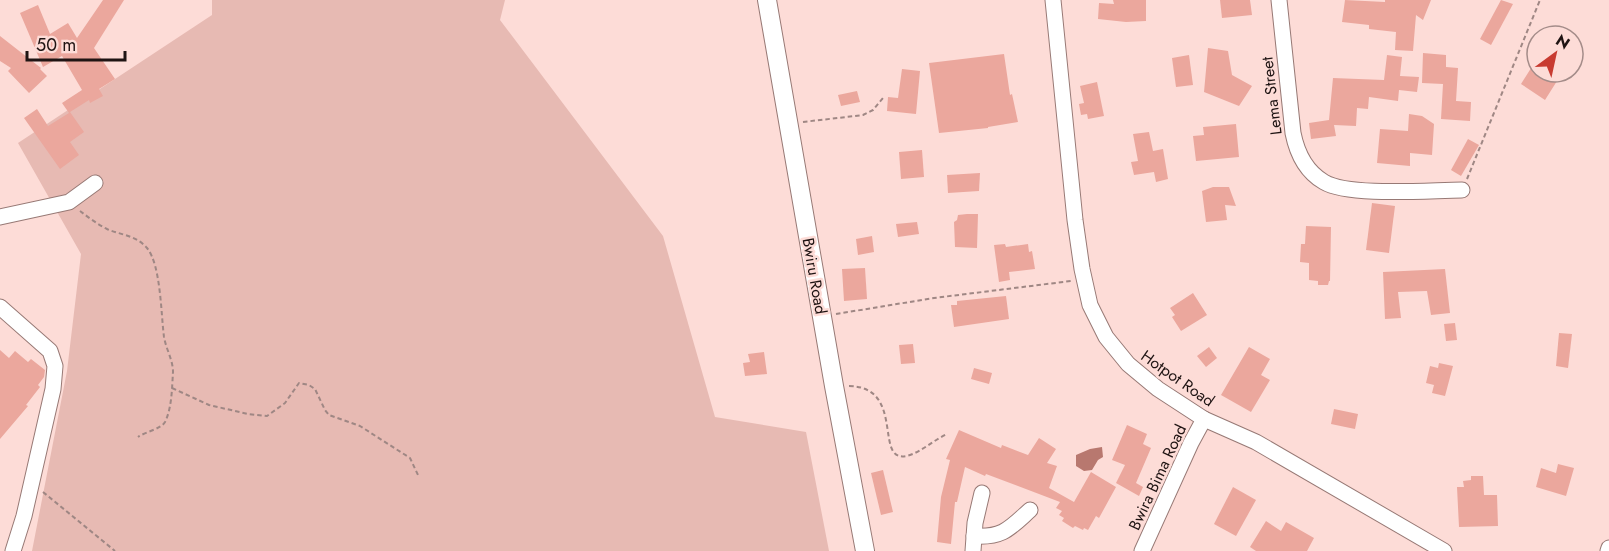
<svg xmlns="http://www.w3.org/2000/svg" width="1609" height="551" viewBox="0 0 1609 551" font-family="Jost,sans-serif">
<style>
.green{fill:#e7bab3}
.water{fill:#b8786f}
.building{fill:#eba79d}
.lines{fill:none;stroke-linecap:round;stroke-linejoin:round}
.minor-casing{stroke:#977975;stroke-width:17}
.major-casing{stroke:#977975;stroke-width:20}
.path{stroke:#9f8784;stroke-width:2;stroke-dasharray:4.5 3;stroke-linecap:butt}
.minor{stroke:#fff;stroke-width:15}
.major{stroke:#fff;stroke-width:18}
.labels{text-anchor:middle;stroke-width:5;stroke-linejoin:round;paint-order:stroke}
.street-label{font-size:16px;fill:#1f1413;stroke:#fddcd7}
</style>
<rect width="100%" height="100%" fill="#fddcd7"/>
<polygon class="green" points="212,0 505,0 500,20 663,236 715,417 806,432 829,551 32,551 67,371 81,254 18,143 212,15"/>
<polygon class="water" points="1102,447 1103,457 1098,460 1092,470 1084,471 1076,466 1076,455 1090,449"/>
<g class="building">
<polygon points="103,0 124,0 94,48 115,79 99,89 103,96 90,103 89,100 70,112 84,132 70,142 79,155 60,169 24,118 37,109 48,126 69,113 62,103 82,90 62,56 43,67 20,13 38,5 50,34 68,23 77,38"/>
<polygon points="1113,0 1146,0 1146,21 1126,22 1098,19 1099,3 1114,4"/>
<polygon points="1220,0 1250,0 1252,15 1222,18"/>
<polygon points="1345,0 1385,2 1385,0 1431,0 1423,20 1416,15 1413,51 1395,50 1396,32 1369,29 1369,25 1342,22"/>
<polygon points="1501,0 1513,4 1491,45 1480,39"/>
<polygon points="0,36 41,68 40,69 47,76 29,93 8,71 11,68 0,61"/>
<polygon points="1208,48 1228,51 1232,75 1252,86 1239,106 1204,92"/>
<polygon points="1423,53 1446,55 1446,67 1458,68 1456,101 1471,102 1470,121 1441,119 1443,84 1422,83"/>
<polygon points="1004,54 1010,95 1012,94 1018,122 988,127 988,128 939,133 929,63"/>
<polygon points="1189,55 1193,85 1176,87 1172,58"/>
<polygon points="1387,55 1402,57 1400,76 1419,77 1417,92 1399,90 1398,101 1369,97 1368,109 1357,108 1356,126 1334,125 1336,136 1311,139 1309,123 1329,120 1333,78 1384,80"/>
<polygon points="1533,65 1537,68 1537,72 1544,72 1557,81 1545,100 1521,84"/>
<polygon points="902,69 920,71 916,114 887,111 888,97 898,98"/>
<polygon points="1097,82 1104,116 1088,119 1087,114 1081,115 1079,104 1084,103 1080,86"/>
<polygon points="857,91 860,102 841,106 838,95"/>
<polygon points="1409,114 1422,116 1434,124 1432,155 1410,153 1410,166 1377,163 1380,129 1408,131"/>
<polygon points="1236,124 1239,157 1196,161 1193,136 1204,135 1203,127"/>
<polygon points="1149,132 1153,151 1163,149 1168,179 1156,182 1154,172 1134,175 1131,162 1138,161 1133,134"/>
<polygon points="1468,139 1479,145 1461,176 1451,170"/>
<polygon points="922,150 924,177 901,179 899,152"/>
<polygon points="980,173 979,191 948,193 947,175"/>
<polygon points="1213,187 1229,187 1236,206 1225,205 1227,220 1206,222 1202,191"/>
<polygon points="1372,203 1395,206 1389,253 1366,250"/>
<polygon points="967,214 978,214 977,248 955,247 954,222 957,220 958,215"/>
<polygon points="917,222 919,234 898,237 896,224"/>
<polygon points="1306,226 1331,227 1330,281 1329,281 1328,285 1318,285 1318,281 1309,280 1309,263 1300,262 1301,244 1305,244"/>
<polygon points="872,236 874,252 858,255 856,239"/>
<polygon points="1005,244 1006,247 1028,244 1029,252 1032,251 1035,269 1009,272 1010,280 999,282 994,245"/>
<polygon points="865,268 867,299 844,301 842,269"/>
<polygon points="1445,269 1450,313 1431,315 1427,291 1398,292 1401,318 1385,319 1383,272"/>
<polygon points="1193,293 1207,315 1181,331 1172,317 1175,315 1170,308"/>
<polygon points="1006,296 1009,319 954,327 951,305 957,305 957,301"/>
<polygon points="1455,323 1457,340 1446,341 1444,324"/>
<polygon points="1559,333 1572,334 1568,368 1556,366"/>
<polygon points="913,344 915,363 901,364 899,345"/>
<polygon points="1209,347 1217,358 1206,367 1197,356"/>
<polygon points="1249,347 1270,359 1261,375 1270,380 1251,412 1221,395"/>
<polygon points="0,350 9,358 15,351 28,362 31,359 45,370 44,377 38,385 40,387 26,405 28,406 0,439"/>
<polygon points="764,352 767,374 745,376 743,363 750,362 748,354"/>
<polygon points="1439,363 1453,366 1445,396 1432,393 1434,385 1426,383 1430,366 1438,368"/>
<polygon points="974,368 992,373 989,384 971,379"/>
<polygon points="1334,409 1358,414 1355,429 1331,424"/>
<polygon points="1127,425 1147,434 1143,444 1151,448 1136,483 1143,487 1139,496 1116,483 1125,465 1112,460"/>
<polygon points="959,430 1001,448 1002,445 1028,455 1039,438 1056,449 1047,463 1057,466 1049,488 1074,502 1091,472 1116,487 1099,518 1096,516 1088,530 1084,528 1083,530 1075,526 1073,528 1062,521 1064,518 1059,515 1062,511 1056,508 1060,502 986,474 985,476 965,467 957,502 955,502 951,544 937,542 941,497 950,460 946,459"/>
<polygon points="1558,464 1574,468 1566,496 1536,487 1541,468 1556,473"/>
<polygon points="883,470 893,512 881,515 871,473"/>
<polygon points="1471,476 1483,476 1484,495 1497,495 1498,526 1459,527 1457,487 1464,487 1463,481 1471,480"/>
<polygon points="1233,487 1256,500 1236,536 1214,524"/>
<polygon points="1266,521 1281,531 1286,522 1314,538 1307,551 1256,551 1250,547"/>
</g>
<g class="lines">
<g class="minor-casing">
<g id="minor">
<polyline points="1053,0 1075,220 1082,269 1090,305 1106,337 1128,364 1158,389 1204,419 1256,442 1444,551"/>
<path d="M 1279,0 L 1293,133 C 1297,153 1305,171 1324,182 C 1349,197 1431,190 1462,190"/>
<polyline points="0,217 69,202 95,183"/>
<polyline points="0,307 50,351 55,366 53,389 24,516 13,551"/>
<path d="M 974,536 C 1003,538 1010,528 1030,510"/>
<polyline points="973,551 975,523 982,493"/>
<polyline points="1142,551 1191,443 1204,419"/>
<polyline points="1608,551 1609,548"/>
</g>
</g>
<g class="major-casing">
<polyline id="major" points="767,0 834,386 865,551"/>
</g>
<g class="path">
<polyline points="803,122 863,115 873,110 883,98"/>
<polyline points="1467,179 1540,0"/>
<path d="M 80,211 C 88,217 97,224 107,229 C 120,235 136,235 147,248 C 161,265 161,315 164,337 C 166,349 173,360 173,372 C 172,387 172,408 165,422 C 161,429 145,432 138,437"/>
<polyline points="836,314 934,298 1071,281"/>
<path d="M 849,386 C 908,387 871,468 910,455 C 922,451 934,440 947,434"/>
<polyline points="172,388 209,405 248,414 267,416 285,403 299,383 309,385 315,389 325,410 329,415 360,426 410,458 418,475"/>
<polyline points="43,492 115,551"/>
</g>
<use href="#minor" class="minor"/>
<use href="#major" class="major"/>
</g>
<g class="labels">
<g class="street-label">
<text transform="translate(1271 96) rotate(-97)" y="6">Lema Street</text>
<text transform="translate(815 276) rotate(80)" y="6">Bwiru Road</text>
<text transform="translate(1178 378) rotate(35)" y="6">Hotpot Road</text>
<text transform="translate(1157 477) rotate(-65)" y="6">Bwira Bima Road</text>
</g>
</g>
<g transform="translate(1555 54) rotate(33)"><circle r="28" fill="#fddcd7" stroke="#a48c89" stroke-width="1.5"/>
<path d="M0-4.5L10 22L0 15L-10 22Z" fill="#c83b31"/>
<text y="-9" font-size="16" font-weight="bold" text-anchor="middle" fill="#1f1413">N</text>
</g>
<path d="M27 51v9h98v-9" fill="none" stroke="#1f1413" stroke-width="3"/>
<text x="36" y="51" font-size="18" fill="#1f1413" stroke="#fddcd7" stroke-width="4.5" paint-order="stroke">50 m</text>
</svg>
